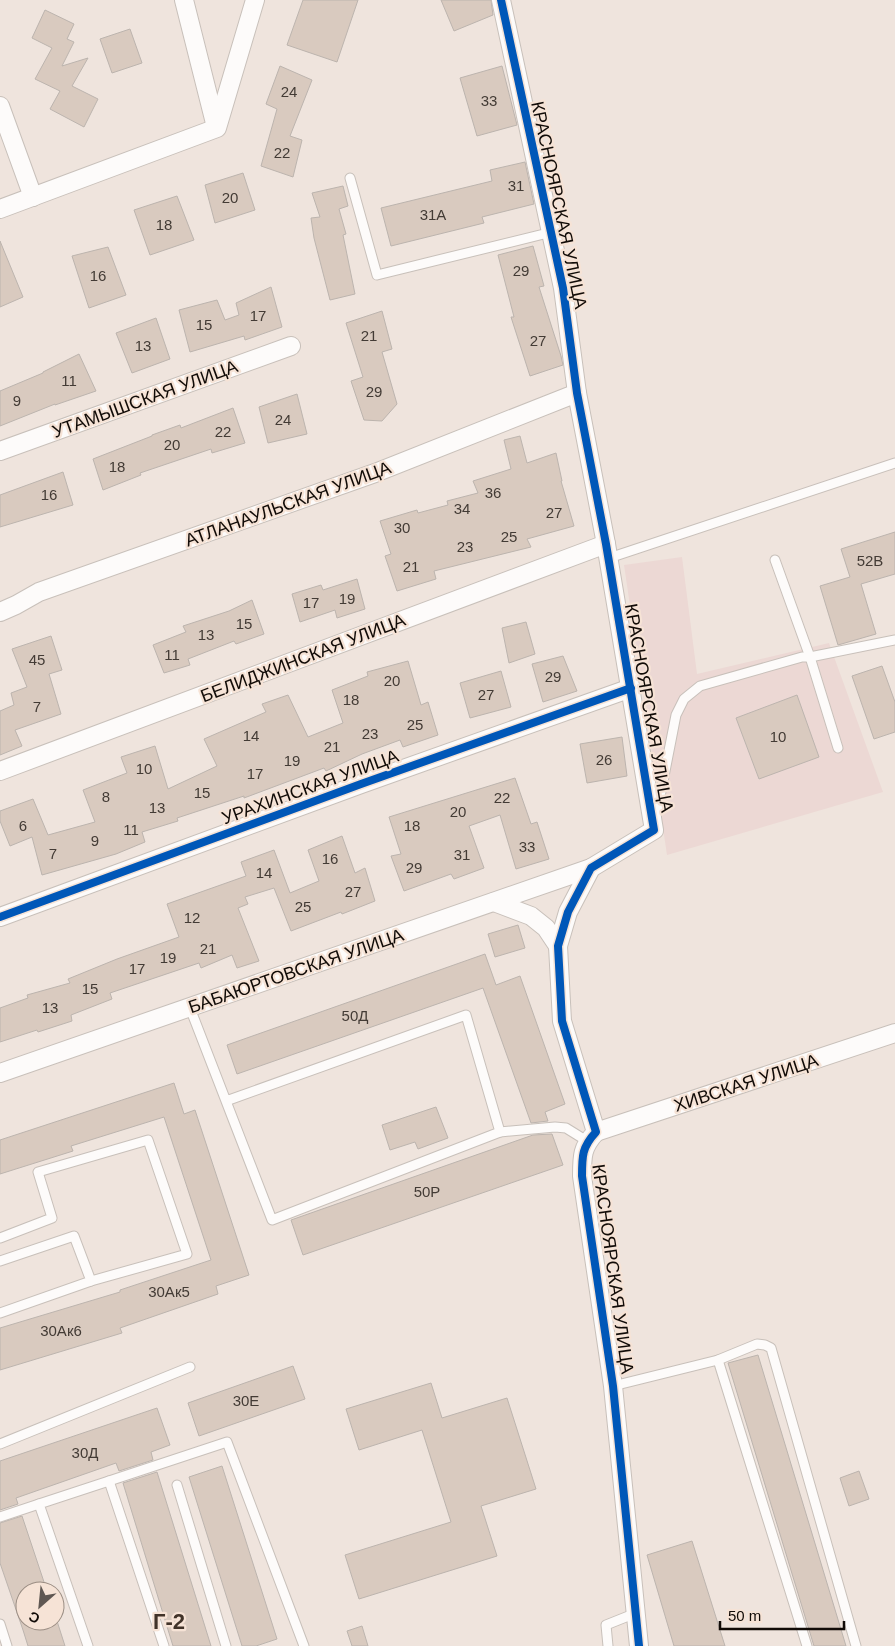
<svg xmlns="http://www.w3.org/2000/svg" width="895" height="1646" viewBox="0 0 895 1646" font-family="Helvetica,sans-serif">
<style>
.commercial{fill:#ecd8d4}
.building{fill:#d9cabf;stroke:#bcb4ae}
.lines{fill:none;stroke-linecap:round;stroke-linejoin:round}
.service-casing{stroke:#c8c0ba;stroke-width:11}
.minor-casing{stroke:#c8c0ba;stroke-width:20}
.service{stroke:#fdfbfa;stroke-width:9}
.minor{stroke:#fdfbfa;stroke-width:18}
.cycleway-casing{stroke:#f6e3d6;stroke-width:11}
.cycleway{stroke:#0057b8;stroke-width:8}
.labels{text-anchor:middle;stroke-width:4.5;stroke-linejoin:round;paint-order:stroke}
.number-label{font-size:15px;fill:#433b35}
.street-label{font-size:18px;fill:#110b07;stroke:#f6e3d6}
.district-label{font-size:22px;font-weight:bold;fill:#413329;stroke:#f6e3d6}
</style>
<rect width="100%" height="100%" fill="#efe4dd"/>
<polygon class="commercial" points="682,557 697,674 829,643 883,792 667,855 624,565"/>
<g class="building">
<polygon points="303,0 358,0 337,62 287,45"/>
<polygon points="441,0 491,0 493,15 454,31"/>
<polygon points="45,10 74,24 67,39 74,42 62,66 88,58 72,86 98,99 84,127 50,109 60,91 35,79 52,48 32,38"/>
<polygon points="130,29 142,63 112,73 100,39"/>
<polygon points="280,66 312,80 290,136 302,140 293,177 261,166 277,109 266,104"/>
<polygon points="502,66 517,125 477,136 460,78"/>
<polygon points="525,162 534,204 482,217 484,223 391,246 381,208 492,181 490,170"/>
<polygon points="243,173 255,210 215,223 205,185"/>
<polygon points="343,186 348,206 339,209 346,234 343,235 355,294 330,300 314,238 311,218 320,217 312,193"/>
<polygon points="177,196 194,240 150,255 134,210"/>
<polygon points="0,241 23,297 0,307"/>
<polygon points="533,246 544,286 539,287 561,356 563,365 530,376 511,317 514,317 498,255"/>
<polygon points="108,247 126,295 89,308 72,256"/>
<polygon points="271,287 282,327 245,340 244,336 190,352 179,310 217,300 225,320 239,315 236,303"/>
<polygon points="382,311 392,349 382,352 397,404 382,421 364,420 351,381 363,377 346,323"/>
<polygon points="156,318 170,359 132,373 116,333"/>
<polygon points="79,354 96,391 55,405 55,404 0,426 0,391 43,373 43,372"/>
<polygon points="297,394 307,434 268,443 259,407"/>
<polygon points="233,408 245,443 212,453 211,449 140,473 141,475 103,490 93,459 152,436 152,435 180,425 181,428"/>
<polygon points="520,436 527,463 556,453 562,481 561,481 574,526 527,539 531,547 434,571 436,579 397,591 385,556 391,554 380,521 417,510 418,513 448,505 447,501 478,493 473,481 511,469 504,440"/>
<polygon points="63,472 73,505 0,527 0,495"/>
<polygon points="895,532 895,574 861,584 876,634 838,645 820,586 850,577 841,549"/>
<polygon points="357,579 365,609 337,618 335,610 300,622 292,594 321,585 323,590"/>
<polygon points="252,600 264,634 236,644 234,641 188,659 190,665 164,673 153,645 186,632 183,626 229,611"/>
<polygon points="526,622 535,654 509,663 502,628"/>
<polygon points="51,636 62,670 49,674 61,714 15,730 22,746 0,755 0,711 14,705 11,693 27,687 12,649"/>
<polygon points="563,656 577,691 543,702 532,664"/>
<polygon points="408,661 421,705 428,702 438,735 403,747 400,740 362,754 326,771 324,768 244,798 244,796 177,818 178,821 142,832 145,842 116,854 42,875 32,837 10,846 0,821 0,811 33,799 48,835 95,822 83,790 127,773 121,757 155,746 168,789 217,766 204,739 266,712 262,704 288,695 308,737 343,723 332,690 368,676 367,672"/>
<polygon points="882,666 895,702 895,732 874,739 852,676"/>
<polygon points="501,671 511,707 470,718 460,683"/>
<polygon points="797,695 819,757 759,779 736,718"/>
<polygon points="622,737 627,776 587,783 580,744"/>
<polygon points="515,778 531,824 537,822 549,859 516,869 500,815 469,826 484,868 454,879 451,874 404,891 391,856 401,854 389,817"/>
<polygon points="342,836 355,873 365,868 375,901 342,914 341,912 291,931 274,888 245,897 248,904 238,908 259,961 237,968 232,955 201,968 199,963 110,993 112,999 71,1015 72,1021 38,1032 37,1030 0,1042 0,1008 28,998 27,995 70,983 68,979 117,959 179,937 167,904 246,876 241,862 274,850 290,893 319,881 308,850"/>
<polygon points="518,925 525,948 495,957 488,934"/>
<polygon points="485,954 496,985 520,976 565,1104 545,1112 548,1121 531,1123 483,988 237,1074 227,1045"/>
<polygon points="174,1083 184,1114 195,1110 249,1275 216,1286 218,1294 120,1328 122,1333 0,1370 0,1328 120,1292 120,1290 211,1260 164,1117 71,1146 73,1151 0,1174 0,1140"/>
<polygon points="436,1107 448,1138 418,1149 415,1142 390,1150 382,1125"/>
<polygon points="552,1134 563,1165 303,1255 291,1220 533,1135"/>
<polygon points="758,1355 846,1646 814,1646 728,1363"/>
<polygon points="293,1366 305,1399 199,1436 188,1403"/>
<polygon points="431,1383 442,1418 507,1398 536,1489 481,1506 497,1556 359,1599 345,1555 451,1522 422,1430 359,1450 346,1409"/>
<polygon points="157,1408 170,1445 151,1452 153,1460 119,1471 116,1463 16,1498 18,1504 0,1510 0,1461"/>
<polygon points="222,1466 277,1639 256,1646 242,1646 189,1477"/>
<polygon points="859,1471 869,1499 849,1506 840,1478"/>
<polygon points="157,1472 211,1646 173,1646 123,1483"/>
<polygon points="22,1516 47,1591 25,1591 25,1621 57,1621 65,1646 28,1646 23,1630 0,1563 0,1523"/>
<polygon points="692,1541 725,1646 674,1646 647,1555"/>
<polygon points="362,1626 368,1646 352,1646 347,1631"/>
</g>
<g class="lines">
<g class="service-casing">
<g id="service">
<polyline points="350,178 377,275 552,232"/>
<polyline points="609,558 895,463"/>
<polyline points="775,560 810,657 838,748"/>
<polyline points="656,817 676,715 684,699 700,686 802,657 810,657 895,640"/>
<polyline points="190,1008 272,1220 500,1132 466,1015 226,1101"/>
<polyline points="500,1132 555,1127 566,1128 587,1141"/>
<polyline points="0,1238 52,1218 38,1172 148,1140 187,1254 91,1281"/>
<polyline points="0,1261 74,1236 91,1281 0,1313"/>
<polyline points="718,1360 807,1646"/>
<polyline points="613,1386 718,1360 757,1344 765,1345 771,1348 856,1646"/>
<polyline points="0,1444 190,1367"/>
<polyline points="109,1481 227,1442 304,1646"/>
<polyline points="177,1485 226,1646"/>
<polyline points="0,1517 39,1504"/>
<polyline points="0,1624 7,1646"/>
<polyline points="88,1646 39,1504 109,1481 164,1646"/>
<polyline points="608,1646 606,1625 636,1613"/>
</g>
</g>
<g class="minor-casing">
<g id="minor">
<polyline points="184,0 216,127"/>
<path d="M 501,0 L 563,288 L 577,393 L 606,544 L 654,830 L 591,868 L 568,912 L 558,946 L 562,1021 L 596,1132 C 582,1147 582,1156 582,1176 L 613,1386 L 639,1646"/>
<polyline points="0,106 33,197"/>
<polyline points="0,209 217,128 255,0"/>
<polyline points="0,451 291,346"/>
<polyline points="0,612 16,605 39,592 375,473 577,393"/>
<polyline points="0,771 606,544"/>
<polyline points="494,902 531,916 546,928 558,946"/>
<polyline points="0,917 361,784 631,688"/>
<polyline points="0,1073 591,868"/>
<polyline points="596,1132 895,1033"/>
</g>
</g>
<use href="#service" class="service"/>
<use href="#minor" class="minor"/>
<g class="cycleway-casing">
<g id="cycleway">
<path d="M 501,0 L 563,288 L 577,393 L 606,544 L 654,830 L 591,868 L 568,912 L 558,946 L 562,1021 L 596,1132 C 582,1147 582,1156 582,1176 L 613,1386 L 639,1646"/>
<polyline points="0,917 361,784 631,688"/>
</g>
</g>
<use href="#cycleway" class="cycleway"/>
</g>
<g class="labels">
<g class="number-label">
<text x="289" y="97">24</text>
<text x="489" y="106">33</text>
<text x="282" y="158">22</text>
<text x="516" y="191">31</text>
<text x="230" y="203">20</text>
<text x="433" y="220">31А</text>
<text x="164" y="230">18</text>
<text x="521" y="276">29</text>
<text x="98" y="281">16</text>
<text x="258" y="321">17</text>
<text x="204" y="330">15</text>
<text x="369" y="341">21</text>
<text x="538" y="346">27</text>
<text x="143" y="351">13</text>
<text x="69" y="386">11</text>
<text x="374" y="397">29</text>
<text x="17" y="406">9</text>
<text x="283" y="425">24</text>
<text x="223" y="437">22</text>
<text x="172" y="450">20</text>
<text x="117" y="472">18</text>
<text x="493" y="498">36</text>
<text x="49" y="500">16</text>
<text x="462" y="514">34</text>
<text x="554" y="518">27</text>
<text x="402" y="533">30</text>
<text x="509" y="542">25</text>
<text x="465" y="552">23</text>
<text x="870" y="566">52В</text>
<text x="411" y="572">21</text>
<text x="347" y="604">19</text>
<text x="311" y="608">17</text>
<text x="244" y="629">15</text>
<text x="206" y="640">13</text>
<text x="172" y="660">11</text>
<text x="37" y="665">45</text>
<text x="553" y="682">29</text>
<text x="392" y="686">20</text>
<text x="486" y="700">27</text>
<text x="351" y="705">18</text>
<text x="37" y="712">7</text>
<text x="415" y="730">25</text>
<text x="370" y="739">23</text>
<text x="251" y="741">14</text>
<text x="778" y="742">10</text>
<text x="332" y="752">21</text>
<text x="604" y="765">26</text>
<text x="292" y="766">19</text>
<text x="144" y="774">10</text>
<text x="255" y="779">17</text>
<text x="202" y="798">15</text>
<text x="106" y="802">8</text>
<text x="502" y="803">22</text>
<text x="157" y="813">13</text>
<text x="458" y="817">20</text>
<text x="23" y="831">6</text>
<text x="412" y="831">18</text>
<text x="131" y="835">11</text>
<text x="95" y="846">9</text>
<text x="527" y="852">33</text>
<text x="53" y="859">7</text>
<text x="462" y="860">31</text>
<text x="330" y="864">16</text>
<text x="414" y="873">29</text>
<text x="264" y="878">14</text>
<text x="353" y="897">27</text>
<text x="303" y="912">25</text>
<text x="192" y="923">12</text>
<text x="208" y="954">21</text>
<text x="168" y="963">19</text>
<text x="137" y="974">17</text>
<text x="90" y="994">15</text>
<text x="50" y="1013">13</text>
<text x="355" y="1021">50Д</text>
<text x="427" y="1197">50Р</text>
<text x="169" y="1297">30Ак5</text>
<text x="61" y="1336">30Ак6</text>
<text x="246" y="1406">30Е</text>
<text x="85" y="1458">30Д</text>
</g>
<g class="street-label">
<text transform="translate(559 205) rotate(78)" y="6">КРАСНОЯРСКАЯ УЛИЦА</text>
<text transform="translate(145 399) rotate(-20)" y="6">УТАМЫШСКАЯ УЛИЦА</text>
<text transform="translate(288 504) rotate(-20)" y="6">АТЛАНАУЛЬСКАЯ УЛИЦА</text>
<text transform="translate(303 658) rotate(-21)" y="6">БЕЛИДЖИНСКАЯ УЛИЦА</text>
<text transform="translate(649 708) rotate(80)" y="6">КРАСНОЯРСКАЯ УЛИЦА</text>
<text transform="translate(310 787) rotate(-20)" y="6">УРАХИНСКАЯ УЛИЦА</text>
<text transform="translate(296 971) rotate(-19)" y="6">БАБАЮРТОВСКАЯ УЛИЦА</text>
<text transform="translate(746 1083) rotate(-18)" y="6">ХИВСКАЯ УЛИЦА</text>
<text transform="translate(613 1269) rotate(82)" y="6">КРАСНОЯРСКАЯ УЛИЦА</text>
</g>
<g class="district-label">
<text x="169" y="1629">Г-2</text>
</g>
</g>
<g transform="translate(40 1606) rotate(207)"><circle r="24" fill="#f6e3d6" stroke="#9a8d83"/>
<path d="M0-4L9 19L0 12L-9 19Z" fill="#5f5752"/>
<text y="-8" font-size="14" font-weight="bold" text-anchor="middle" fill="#110b07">С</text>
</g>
<path d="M720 1621v8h124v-8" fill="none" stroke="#110b07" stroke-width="2.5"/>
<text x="728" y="1621" font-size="15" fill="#110b07" stroke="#f6e3d6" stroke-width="4" paint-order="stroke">50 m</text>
</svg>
